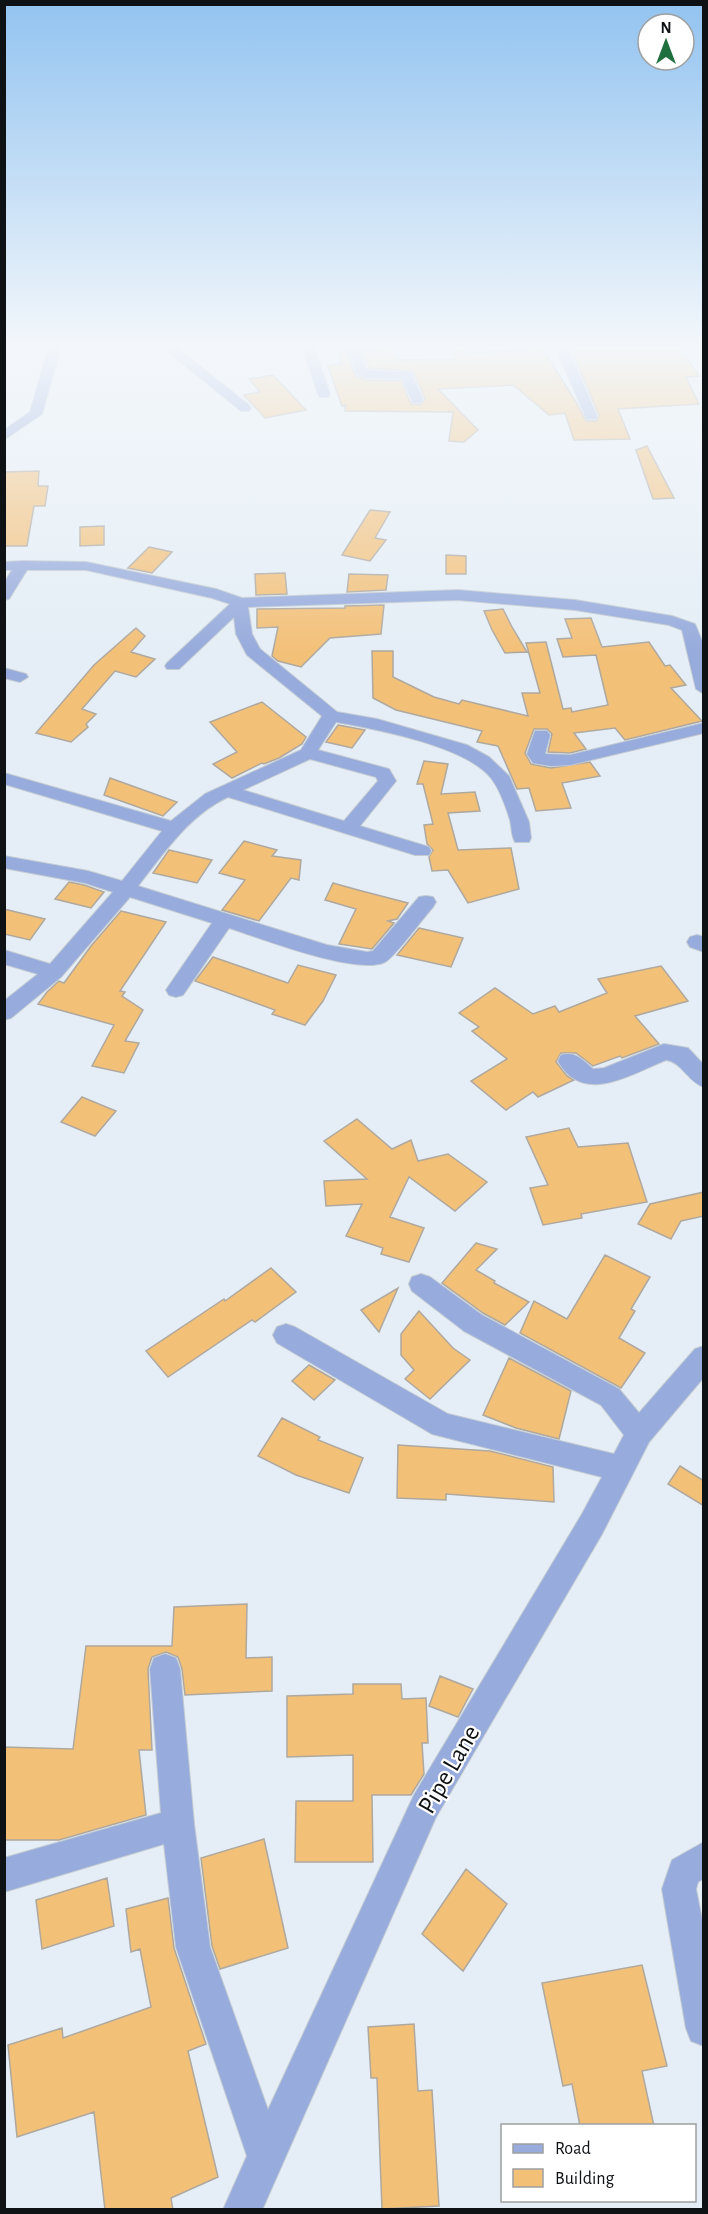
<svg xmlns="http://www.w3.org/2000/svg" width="708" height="2214" font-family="'Alegreya Sans',sans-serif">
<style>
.building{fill:#f3c078;stroke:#aea89f;stroke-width:1.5}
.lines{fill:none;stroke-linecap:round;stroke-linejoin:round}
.minor-casing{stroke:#c3cbd2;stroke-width:2}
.minor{fill:#97abdc;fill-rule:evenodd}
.labels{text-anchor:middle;stroke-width:4.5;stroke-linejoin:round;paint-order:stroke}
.near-street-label{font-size:26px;fill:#0f1215;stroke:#fff}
</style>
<rect width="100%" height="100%" fill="#e5eef6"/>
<path class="building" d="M451,343H469L471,353L542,348L576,402L586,421H597L599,415L574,356L573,343H677L699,376L686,377L699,404L618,409L630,439L574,440L565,413L549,415L513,385L438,389L478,430L464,442L449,441L453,412L345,411L346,405L342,406L328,366L341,364L340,351H347L355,376L366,380L401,381L411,404L421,405L425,399L413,371L369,368L363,350L395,348L399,360L454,359Z
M273,375L306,410L265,418L244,395L260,392L249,379Z
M647,446L674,498L653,499L636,450Z
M39,471L38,486H48L45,506H34L27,546H4V472Z
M370,510L390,512L375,538L386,540L370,561L342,555Z
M104,526V545L80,546V527Z
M149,547L172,552L152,573L128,568Z
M446,555L466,556V574H446Z
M285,573L287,594L256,595L255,574Z
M349,574L388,575L386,590L347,592Z
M384,605L381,634L330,638L301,667L278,661L272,656L278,627L257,628V609L345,608V606Z
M503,609L512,627L527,652L505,653L492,630L484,611Z
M591,618L602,647L649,642L665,666L670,665L686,685L671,688L702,721L625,740L615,728L574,733L586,749L570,753L548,752L552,734L547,729H534L525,753L531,764L551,768L590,762L600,776L562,783L571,808L536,811L529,788L517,789L498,746L477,742L482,731L396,710L373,698L372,651H393V677L434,697L459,704L462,700L528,716L522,693H540L526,643L546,642L563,709L571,708L572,712L608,705L596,655L563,657L557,639L572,638L565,619Z
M136,628L145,636L131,652L155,659L136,677L115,671L82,709L96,714L86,724L88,727L71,742L36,733L94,665Z
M262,702L306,737L302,744L279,758L264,764L262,763L232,778L213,764L237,752L210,722Z
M338,725L365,730L352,748L326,742Z
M424,761L448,764L441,794L475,792L480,811L448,813L458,850L511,848L519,889L468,903L448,870L432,871L429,857L433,850L427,844L424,825L433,824L423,784H417Z
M110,778L177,802L163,816L104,795Z
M244,841L277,850L272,856L301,860L299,880L291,878L259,921L222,910L245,880L219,873Z
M169,850L212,860L197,883L153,873Z
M69,882L84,885L104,892L91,908L55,899Z
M333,883L358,890L408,903L397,919L388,921L394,923L372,949L339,944L356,909L325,900Z
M4,909L45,919L30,940L4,934Z
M121,911L166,922L120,991L125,992L122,996L143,1010L125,1041L139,1043L124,1073L92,1066L114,1025L38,1004L47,992L59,981L64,983L91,946Z
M419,928L463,938L451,967L397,955Z
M213,957L288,983L298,965L336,975L323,1001L305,1025L272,1014L275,1010L195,981Z
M661,966L688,1001L635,1016L659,1044L622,1058L620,1056L593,1066L576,1053H561L556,1062L567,1076L574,1080L538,1097L533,1092L506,1110L471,1081L507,1059L472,1031L479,1027L459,1013L495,988L533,1014L555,1006L559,1012L607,993L598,979Z
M82,1097L116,1111L95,1136L61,1122Z
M357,1119L392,1149L411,1140L418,1161L448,1154L487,1182L455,1211L409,1177L390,1217L424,1228L409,1262L381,1254L383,1248L346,1236L362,1204L326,1206L324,1181L367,1179L324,1141Z
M569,1128L578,1147L628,1143L647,1202L581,1214L582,1218L543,1225L530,1188L548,1185L526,1137Z
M704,1192V1216L681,1221L671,1239L638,1224L650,1204Z
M476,1243L497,1249L476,1270L495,1281L494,1283L529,1302L505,1325L483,1313L442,1283Z
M605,1255L650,1277L631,1309L635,1311L619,1338L645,1353L621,1388L520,1333L534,1301L567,1319Z
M271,1268L296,1292L255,1322L252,1320L168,1377L146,1351L224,1299L225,1301Z
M398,1288L379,1332L361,1310Z
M419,1311L453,1348L470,1360L430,1399L405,1379L414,1370L401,1355V1334Z
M509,1358L571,1391L559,1439L516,1428L483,1415Z
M309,1365L335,1380L314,1400L292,1381Z
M282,1418L320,1437L318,1440L363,1458L349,1493L296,1475L258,1456Z
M398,1445L490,1451L553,1467L554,1502L446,1494V1500L397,1498Z
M680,1466L704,1481V1506L668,1484Z
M247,1604L246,1658L272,1657V1691L185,1695L182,1669L178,1657L166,1652L152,1657L148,1669L152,1750H139L146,1815L59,1840H4V1747L73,1749L86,1646H172L174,1607Z
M440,1676L473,1689L458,1717L429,1706Z
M353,1684H401L402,1699L426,1698L428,1743H422L424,1774L411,1795H372L373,1862H295L296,1801H353V1755L287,1757V1696L353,1694Z
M264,1839L288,1948L220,1969L212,1946L201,1858Z
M466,1869L507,1904L463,1971L422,1934Z
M107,1878L114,1926L42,1949L36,1900Z
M168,1898L174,1948L206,2044L188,2051L218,2177L171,2198L173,2210H105L94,2112L17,2137L8,2045L62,2028L63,2038L151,2007L140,1949L131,1952L126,1909Z
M642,1965L667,2066L642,2071L654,2126H580L572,2084L563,2086L542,1983Z
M414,2024L418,2091L432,2090L439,2206L382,2209L377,2078H371L368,2027Z"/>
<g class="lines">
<defs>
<path id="minor" d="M50,343H62L42,414L4,440V430L30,412Z
M157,343H171L249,405L251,408L249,411H241Z
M301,343H313L330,394L328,397H320L318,394Z
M347,343H359L366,369L368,370L411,372L423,400L421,403H413L402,379L366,378L356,374Z
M554,343H566L597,416L596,419H586L585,416Z
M23,561L86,562L216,589L242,598L458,590L575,600L672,616L695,624L704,646V694L696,689L682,630L669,625L575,610L458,600L248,607L252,634L260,649L337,712L377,719L467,745L489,757L509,776L529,822L531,838L529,842H515C511,835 512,828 510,820C506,807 499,788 491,778C466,746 375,729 336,722L318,750L389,769L396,781L360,826L429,847L431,851L429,855H415L228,797C189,815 164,853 138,886L327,945L367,952L373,951L419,897L426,896L433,897L436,902L433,907C423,918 395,957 385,962C357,976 260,938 229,928L183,995L176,997L169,995L166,990L212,923L130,897L61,977L11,1018L4,1020V1001L38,974L4,964V950L50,964L113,892L85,883L4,868V856L88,871L122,881L162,831L4,784V773L171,821L205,794L301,750L322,716L247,655L236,634L234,617L179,669H167L165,666L167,663L230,604L212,598L86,570H27L9,599L4,600V583L12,570H4V562ZM310,759L376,777L378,781L344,821L243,790Z
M4,668L26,674L28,677L20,682L4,678Z
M704,723V733L570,765L551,766L533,763L527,754L535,731H547L550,735L545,754L570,755Z
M697,935L704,937V952L690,947L687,942L690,937Z
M664,1044L688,1048L704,1065V1087C688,1082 682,1062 666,1060C631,1074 583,1106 558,1061L561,1055C575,1051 583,1060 593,1069L604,1068Z
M421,1274L430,1277L482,1315L619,1389L639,1413L695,1349L704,1346V1377L649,1442L602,1534L436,1817L262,2210H223L247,2156L176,1947L164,1844L4,1892V1858L161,1813L150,1669L154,1658L165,1654L176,1658L180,1669L194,1824L210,1947L268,2110L414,1795L582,1514L602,1477L432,1434L277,1343L273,1335L277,1327L286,1324L295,1327L448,1414L614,1454L624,1435L601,1405L464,1331L412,1291L409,1284L412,1277Z
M704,1842V1878L698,1882L696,1889L704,1930V2046L691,2041L686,2028L662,1889L672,1860Z"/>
</defs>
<use href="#minor" class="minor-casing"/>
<use href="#minor" class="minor"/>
</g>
<linearGradient id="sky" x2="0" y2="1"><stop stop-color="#92c3f0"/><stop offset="0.53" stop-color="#f3f7fb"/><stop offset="1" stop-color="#f3f7fb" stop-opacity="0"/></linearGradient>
<rect width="708" height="653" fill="url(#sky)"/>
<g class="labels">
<g class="near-street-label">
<text transform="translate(448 1769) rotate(-60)" y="9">Pipe Lane</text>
</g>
</g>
<rect width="708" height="2214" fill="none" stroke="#0f1215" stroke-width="12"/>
<rect x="501" y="2124" width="195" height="78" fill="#ffffff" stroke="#9fa0a1" stroke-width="1.5"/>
<rect x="513" y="2144" width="30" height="9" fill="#97abdc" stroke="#9fa0a1" stroke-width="1.5"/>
<text x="555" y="2154" font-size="18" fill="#0f1215">Road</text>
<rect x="513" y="2169" width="30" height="18" fill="#f3c078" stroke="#9fa0a1" stroke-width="1.5"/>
<text x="555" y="2184" font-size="18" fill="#0f1215">Building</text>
<g transform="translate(666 42)"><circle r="28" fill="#ffffff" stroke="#9fa0a1" stroke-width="1.5"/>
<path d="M0-4.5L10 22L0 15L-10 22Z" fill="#206f3e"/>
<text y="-9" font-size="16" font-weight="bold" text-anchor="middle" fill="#0f1215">N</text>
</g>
</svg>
